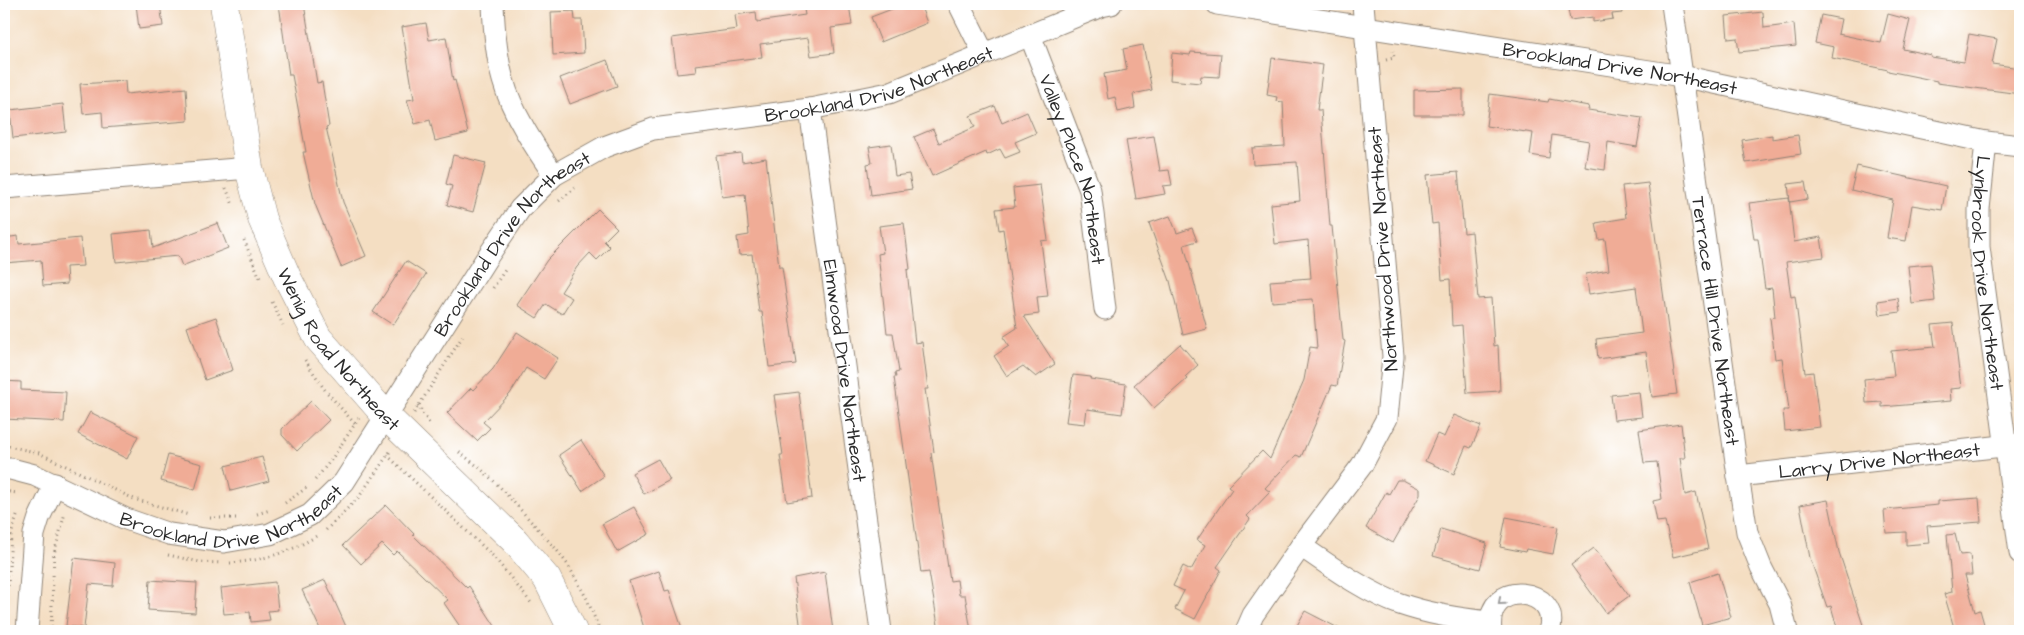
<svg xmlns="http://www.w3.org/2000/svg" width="2024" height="635" font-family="'Architects Daughter',sans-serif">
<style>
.building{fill:#f0ac96}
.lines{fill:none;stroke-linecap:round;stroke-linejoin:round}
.street-casing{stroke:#908476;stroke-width:23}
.secondary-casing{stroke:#908476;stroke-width:29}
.path{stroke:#908476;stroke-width:3;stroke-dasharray:1 4;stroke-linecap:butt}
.street{stroke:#fff;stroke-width:21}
.secondary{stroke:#fff;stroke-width:28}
.oneway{stroke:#a0a0a0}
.labels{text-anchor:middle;stroke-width:4;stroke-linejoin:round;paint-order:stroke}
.street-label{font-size:19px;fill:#2b2b2b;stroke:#fff}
</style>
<rect width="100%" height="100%" fill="#fff"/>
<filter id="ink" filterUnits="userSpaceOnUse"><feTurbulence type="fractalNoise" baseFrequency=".02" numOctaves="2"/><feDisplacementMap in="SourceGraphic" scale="10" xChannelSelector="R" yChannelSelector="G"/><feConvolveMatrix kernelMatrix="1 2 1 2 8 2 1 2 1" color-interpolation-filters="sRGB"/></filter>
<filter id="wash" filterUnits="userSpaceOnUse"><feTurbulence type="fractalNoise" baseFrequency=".0096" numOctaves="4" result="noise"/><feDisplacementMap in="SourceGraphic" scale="20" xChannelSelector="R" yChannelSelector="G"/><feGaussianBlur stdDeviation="1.12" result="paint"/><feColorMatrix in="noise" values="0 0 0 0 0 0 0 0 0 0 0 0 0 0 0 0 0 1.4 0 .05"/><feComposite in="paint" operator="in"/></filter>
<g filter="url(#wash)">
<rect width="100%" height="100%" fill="#f4dec2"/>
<g id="blocks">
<path class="building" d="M136,4H160L163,26L139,29Z
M279,4H304L317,83L322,82L329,126L326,127L343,202L366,256L341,267L315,204L303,152H306L292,75H289Z
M803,4H849L852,25L831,28L834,53L811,56L808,38L760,44L762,57L695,65L696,72L677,74L672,38L737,29L735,15L756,12L757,22L805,15Z
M905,4H920L927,23L881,42L871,17Z
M1567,4H1621L1622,13L1612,14L1613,19L1593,22V17L1570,20Z
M574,11L575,20H582L584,53L553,55L551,12Z
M1763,12L1764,28L1794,24L1796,46L1739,52L1737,38L1728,39L1726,16Z
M1888,14L1910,20L1903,49L1931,55V57L1964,62L1969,34L1997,39L1992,64L2020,68V94L1937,83V81L1888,71V70L1832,58L1834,47L1815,43L1821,15L1841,19L1838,34L1881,43Z
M426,23L429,40L446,37L453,81L455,80L468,133L435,141L430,120L415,124L407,100L414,99L402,27Z
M1143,45L1152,90L1133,94L1135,108L1118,112L1115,97L1108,99L1104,74L1127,70L1123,49Z
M1191,52L1221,54L1219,77L1201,76L1200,83L1170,80L1172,53L1190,55Z
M1272,58L1323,65L1317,110H1321L1330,226H1332L1343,340L1345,341L1337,386L1332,385L1301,457L1296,455L1265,488L1270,492L1247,516L1250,519L1217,567L1221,570L1195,619L1175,609L1184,591L1173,586L1183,566L1191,570L1205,545L1197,540L1232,489L1228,486L1262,451L1270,459L1304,380L1310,347L1317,348L1313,299L1272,302L1270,281L1311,278L1308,240L1275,244L1271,204L1300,201L1297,162L1253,165L1252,148L1285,146L1283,102L1276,101L1277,97L1267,95Z
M607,60L617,86L570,104L560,78Z
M125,81L126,94L186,88L188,121L103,128L102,112L83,114L80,84Z
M1463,89V115H1414V90Z
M1490,94L1548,102L1549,99L1589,106L1588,110L1642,118L1637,147L1608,142L1605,170L1585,167L1589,141L1552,135L1549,158L1530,155L1533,133L1486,126Z
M63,104L66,132L13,138L10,110Z
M995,106L1002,123L1027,112L1036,133L1015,142L1020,152L1005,158L1000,149L987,155L986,152L932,176L914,137L933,129L939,143L975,127L970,116Z
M1772,135V139L1798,135L1801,154L1746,163L1742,140Z
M1154,136L1160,171L1169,170L1172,185L1163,186L1165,194L1136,199L1126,140Z
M891,144L895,176L909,174L912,189L871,195L867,164L872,163L869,147Z
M741,153L742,162L766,158L779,267H782L796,364L769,367L762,312H759L752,254L739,255L737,237L749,235L745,194L722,197L716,156Z
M453,155L486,163L473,212L447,205L452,186L446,184Z
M1857,166L1946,186L1942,210L1912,205L1906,241L1887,238L1893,200L1851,190Z
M1458,172L1464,233L1472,232L1478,299L1491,298L1494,346L1498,345L1500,391L1467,393L1462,325L1452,326L1450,279L1442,280L1438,223L1432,224L1427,175Z
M1805,182L1808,199L1790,202L1788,184Z
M1648,183L1677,394L1652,397L1646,352L1598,359L1596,339L1642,333L1636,287L1589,294L1586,274L1609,270L1605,239L1599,240L1596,223L1626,218L1622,186Z
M1040,185L1048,240L1041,241L1048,296L1037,297L1039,314L1024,316L1055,364L1036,377L1023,366L1007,376L994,356L1009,346L1003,337L1017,328L1003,229L999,230L996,209L1015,207L1013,188Z
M1789,198L1794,242L1821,237L1824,257L1786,262L1791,297L1795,296L1805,373L1813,372L1820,427L1785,431L1783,410H1789L1782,358L1775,359L1770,318L1775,317L1772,288L1765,289L1758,239H1754L1749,203Z
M598,209L617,228L604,241L610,247L597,260L590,253L577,267L561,292L572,298L562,314L546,304L537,318L517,305L547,260Z
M1170,216L1177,233L1192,228L1197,241L1184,245L1207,329L1183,335L1170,281L1149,223Z
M218,223L228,248L182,266L178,256L116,262L113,234L151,230L153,248Z
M904,223L910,269L907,270L915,343L922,342L928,389H925L934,452L931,453L950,581L957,580L959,595H965L971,631H939L929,572L921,573L894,377H896L895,373L899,372L893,333H887L878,254L883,253L879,226Z
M18,236L19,244L80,238L83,266L66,267L67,284L43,286L41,260L4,263V238Z
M406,261L426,274L393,325L373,312Z
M1931,264L1935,301L1912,304L1908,266Z
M1898,298L1900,312L1880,315L1878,301Z
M216,317L233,370L205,380L187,327Z
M1953,323L1961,388L1950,389L1951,401L1882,407V402L1866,403L1864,379L1894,376L1891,351L1935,347L1932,325Z
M517,332L558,358L544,379L526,368L510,394L483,422L490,428L477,441L447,413L471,388L473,390L493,369Z
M1180,344L1198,365L1185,377L1187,379L1154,408L1134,385Z
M1073,375L1091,377L1090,379L1126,384L1122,414L1087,409L1085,424L1066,422Z
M4,381L21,382V390L66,392L64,422L4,419Z
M799,392L812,498L787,502L780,455H783L774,395Z
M1639,392L1642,417L1614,420L1611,395Z
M311,401L329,420L297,451L282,435V429Z
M90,412L138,436L127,459L78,434Z
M1454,415L1481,426L1471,448L1466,446L1454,474L1425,461L1437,434L1444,437Z
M1681,424L1685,458H1680L1685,495L1696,492L1708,549L1673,557L1665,521L1657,522L1653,501L1662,499L1657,462L1644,463L1639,430Z
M581,440L604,476L582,491L559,455Z
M168,455L202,464L195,490L161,481Z
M262,457L269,481L231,491L225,466Z
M658,459L670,480L644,494L632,473Z
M1397,480H1403L1420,489V495L1393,543L1366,528L1386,492L1389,494Z
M1979,498L1981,522L1927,526L1929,543L1906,545V532L1886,533L1884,510L1938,505V501Z
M1828,500L1839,552L1865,631H1838L1831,606L1827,607L1810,558L1800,505Z
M386,505L414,534L413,535L467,588L469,586L495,626L487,631H463L444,603L448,600L397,551L393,555L382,544L361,564L343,545Z
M634,507L649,534L617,552L602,524Z
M1506,517L1558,527L1553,554L1526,549L1525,552L1500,547Z
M1441,529L1487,543L1480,569L1433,556Z
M1955,534L1960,555L1970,554L1972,575H1965L1975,612L1980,610L1986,631H1955L1944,594L1952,592L1947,535Z
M1594,548L1629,596L1606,613L1571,565Z
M74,558L115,563L113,586L89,584L84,628L66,626Z
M659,571L665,591L669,590L683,631H645L629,581Z
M825,572L833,631H801L794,578Z
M1718,573L1731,617L1702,625L1690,582Z
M150,580L197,583L195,613L148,610Z
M325,580L348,631H321L302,590Z
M275,582L278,610L268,611L270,620L251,622L250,612L224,614L221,588Z
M1305,611L1344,631H1294Z"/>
</g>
</g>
<g filter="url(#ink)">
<use href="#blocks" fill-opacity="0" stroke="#908476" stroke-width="1"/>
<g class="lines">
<defs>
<g id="street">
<path d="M493,4C494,30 496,55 503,80C512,113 535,147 554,175"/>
<path d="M959,4L984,54"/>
<path id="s1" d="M1217,4L1682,76L1986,142L2020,146"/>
<path id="s2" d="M1672,4L1738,476L1747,532L1761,567L1780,604L1787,631"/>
<path id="s3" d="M1030,35L1090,190L1105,309"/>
<path id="s4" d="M810,109L881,631"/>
<path id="s5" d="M1986,142L1979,209V247L2020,553"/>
<path d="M4,188L249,168"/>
<path id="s6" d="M4,469H11L34,475L126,519L169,534L224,542L270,534L310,515L344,482L486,259L520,209L554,175L604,147L653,129L810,109L889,93L1101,6L1111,4"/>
<path id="s7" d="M1738,476L2020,444"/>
<path d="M1301,546C1330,566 1367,593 1400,604C1429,614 1459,619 1490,622"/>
<path d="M27,631L34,534L39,518L55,484"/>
<path d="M1246,631L1253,615L1301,546L1362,465L1387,418L1393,356L1363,4"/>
<path d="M1491,631C1484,576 1563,588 1549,631"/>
</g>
<g id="secondary">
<path id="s8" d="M224,4L249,168L262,219L287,277L318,338L386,416L515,541L547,579L573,631"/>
</g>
</defs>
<use href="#street" class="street-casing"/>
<use href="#secondary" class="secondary-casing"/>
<path class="path" d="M1386,60L1394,58L1393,51
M226,188L233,205
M559,201L575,188
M244,240L260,278
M493,288L505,270
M272,302L283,325
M305,360L325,390L355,424
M418,405L429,423
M414,413L464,334
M4,445L39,453L134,499L189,515
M459,452L480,468L500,487L556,549L568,565L587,599L600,631
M387,455L494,557L532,604
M315,480L331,460L359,418
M4,491L17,493
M285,503L309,486
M257,514L270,510
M210,518H237
M326,530L359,497L391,450
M168,555L200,562L221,563
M230,563C261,561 292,552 318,535
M8,586L11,535L18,513
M51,631L54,554L65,513"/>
<use href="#street" class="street"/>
<use href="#secondary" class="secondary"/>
</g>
<defs><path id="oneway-chevron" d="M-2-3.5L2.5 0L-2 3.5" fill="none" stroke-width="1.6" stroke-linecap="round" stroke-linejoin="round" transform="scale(1.25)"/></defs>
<use class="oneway" href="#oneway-chevron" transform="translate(1501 602) rotate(140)"/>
</g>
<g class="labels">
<g class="street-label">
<text dy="7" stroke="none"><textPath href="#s1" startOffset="408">Brookland Drive Northeast</textPath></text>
<text dy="7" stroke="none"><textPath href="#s6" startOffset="1086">Brookland Drive Northeast</textPath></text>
<text dy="7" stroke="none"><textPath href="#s3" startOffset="142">Valley Place Northeast</textPath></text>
<text dy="7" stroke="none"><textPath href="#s6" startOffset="666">Brookland Drive Northeast</textPath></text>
<text transform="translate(1382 249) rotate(-94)" y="7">Northwood Drive Northeast</text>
<text dy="7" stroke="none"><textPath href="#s5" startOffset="132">Lynbrook Drive Northeast</textPath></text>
<text dy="7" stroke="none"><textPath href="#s2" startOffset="320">Terrace Hill Drive Northeast</textPath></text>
<text dy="7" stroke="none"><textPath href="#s8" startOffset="371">Wenig Road Northeast</textPath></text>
<text dy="7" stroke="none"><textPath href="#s4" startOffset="264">Elmwood Drive Northeast</textPath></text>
<text dy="7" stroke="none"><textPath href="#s7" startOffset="142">Larry Drive Northeast</textPath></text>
<text dy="7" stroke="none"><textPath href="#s6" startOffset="246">Brookland Drive Northeast</textPath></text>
</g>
</g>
<rect width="2024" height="635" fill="none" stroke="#fff" stroke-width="20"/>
</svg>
